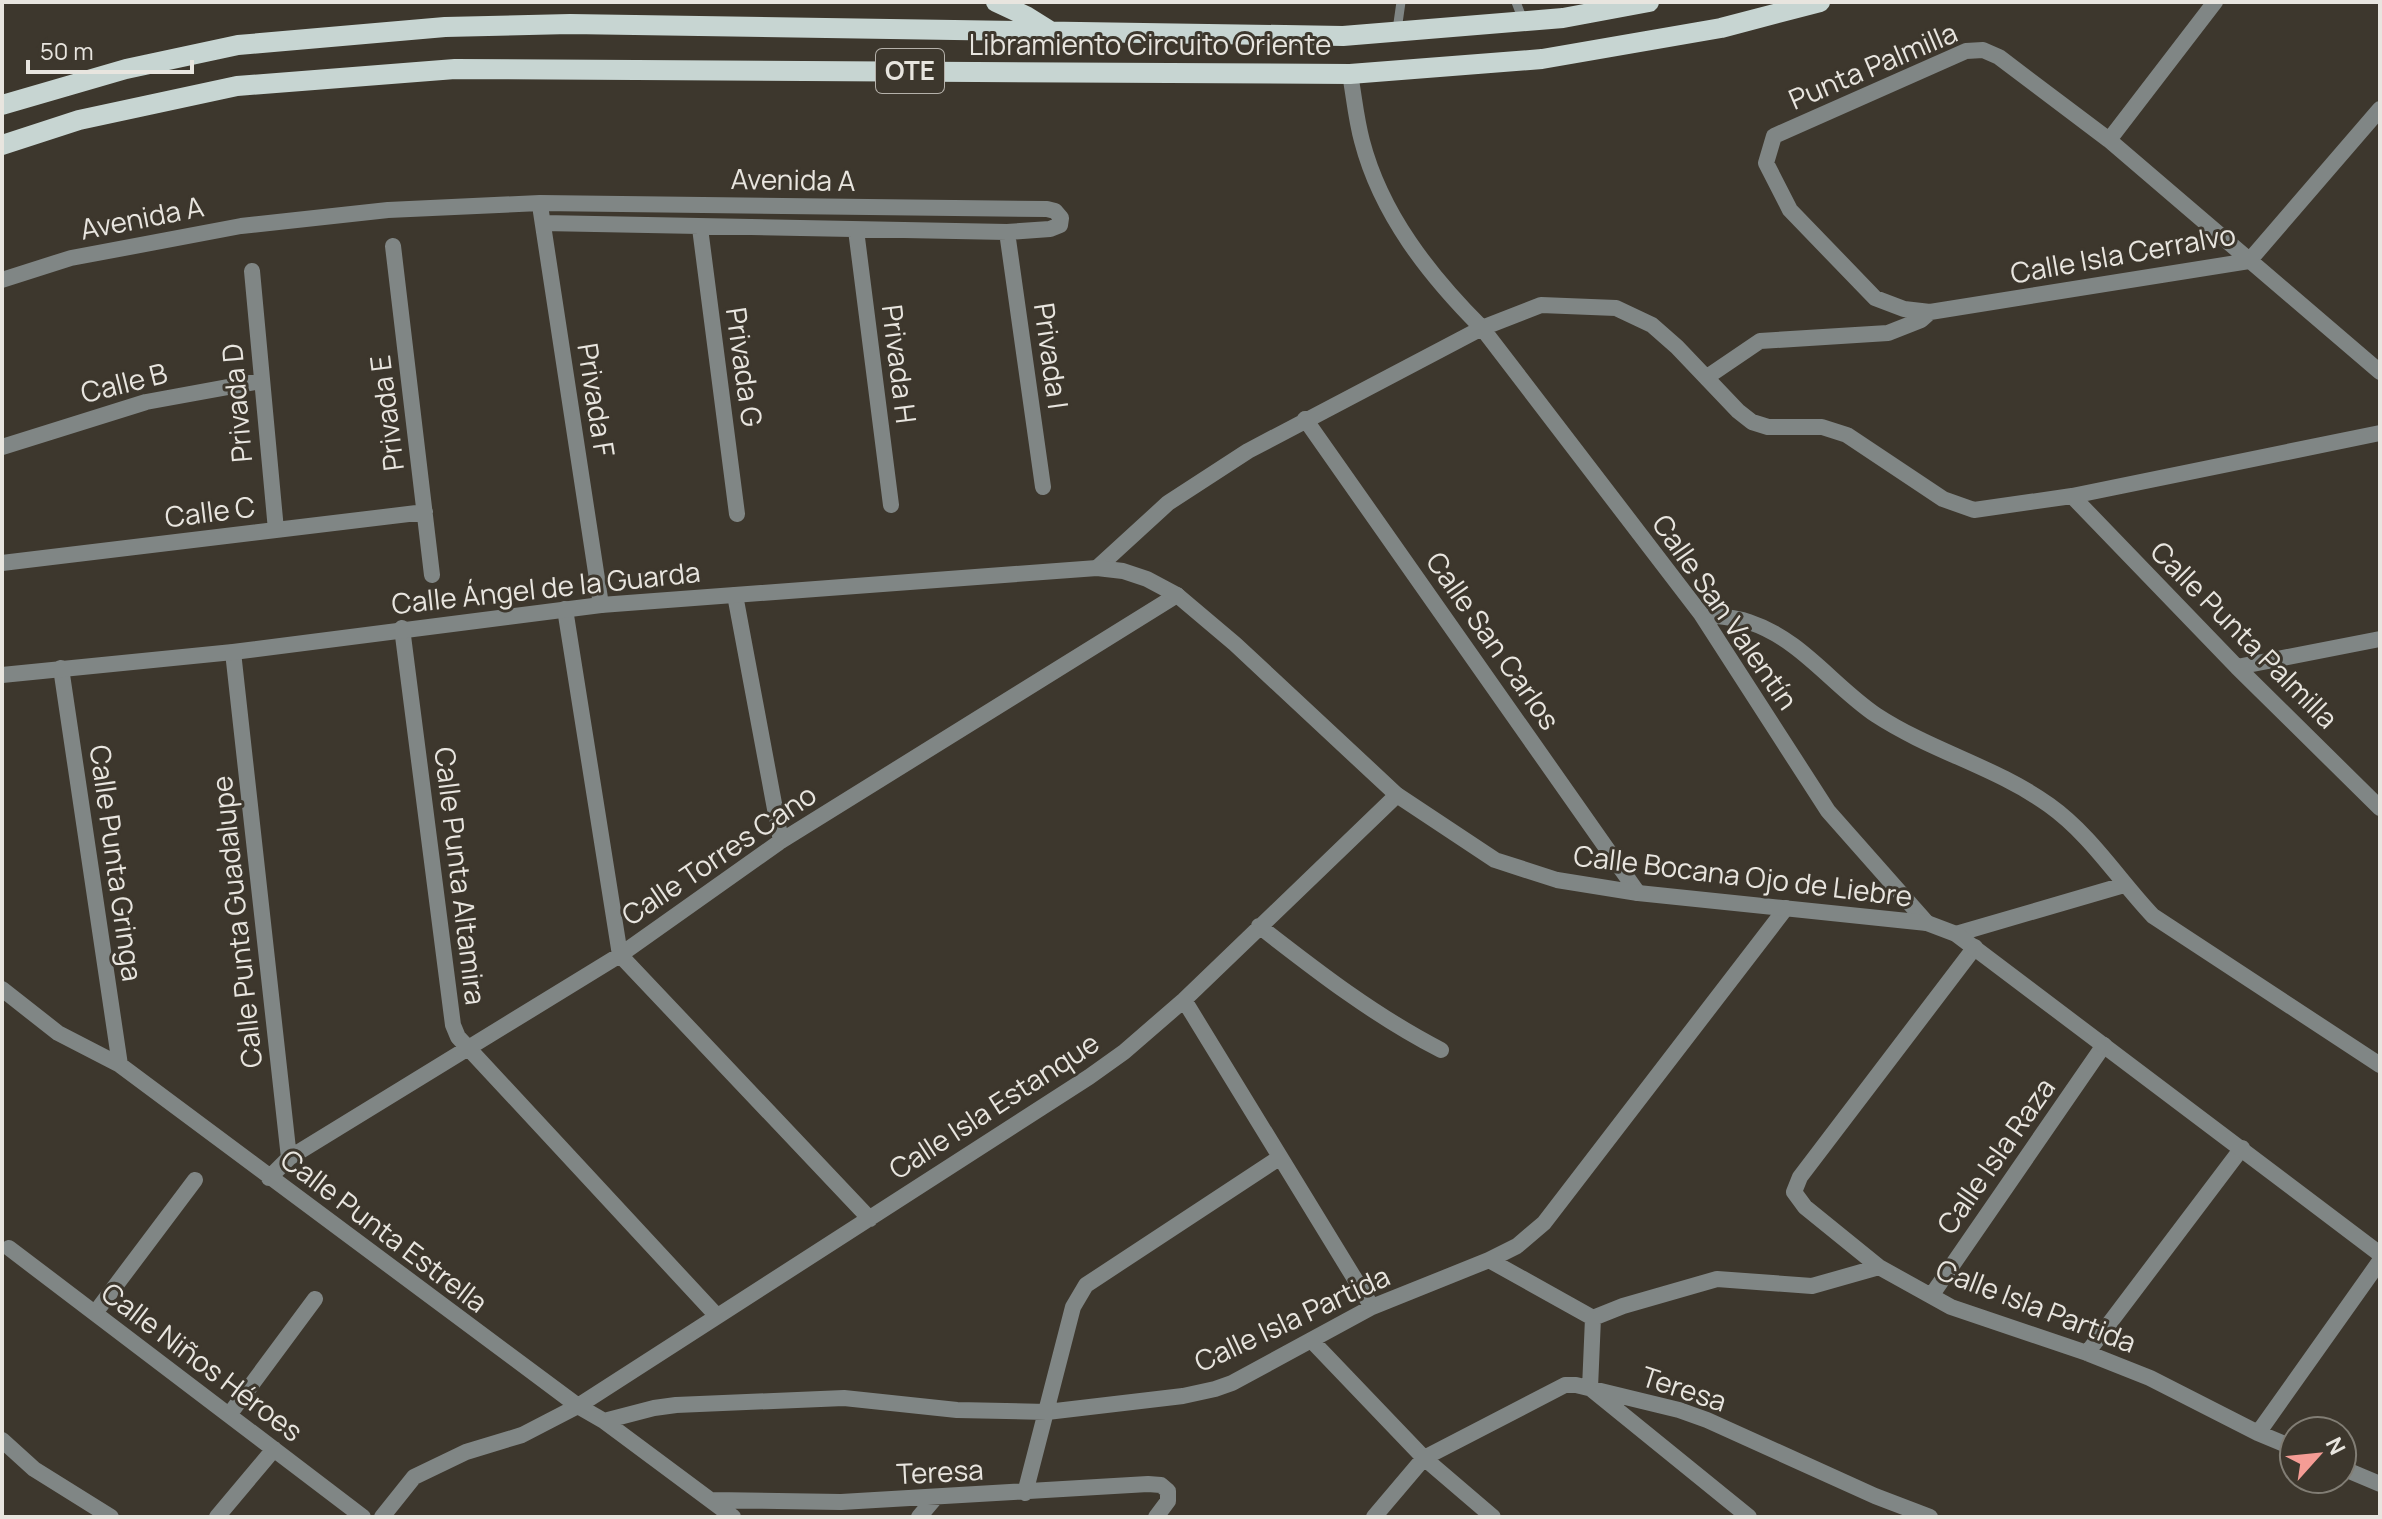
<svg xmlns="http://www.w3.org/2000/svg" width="2382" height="1519" font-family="Manrope,sans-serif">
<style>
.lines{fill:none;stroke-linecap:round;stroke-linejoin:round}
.service{stroke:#808685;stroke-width:9}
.minor{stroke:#808685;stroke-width:16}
.tertiary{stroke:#808685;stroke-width:16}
.primary{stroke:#c7d5d2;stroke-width:20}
.labels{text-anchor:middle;stroke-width:6;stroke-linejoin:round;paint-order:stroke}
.shield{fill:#3d372d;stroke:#b5b1aa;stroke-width:2}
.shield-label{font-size:26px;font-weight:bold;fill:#e8e5df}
.street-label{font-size:28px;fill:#e8e5df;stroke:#3d372d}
</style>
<rect width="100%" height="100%" fill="#3d372d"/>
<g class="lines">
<path class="service" d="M1516,2L1523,20
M1397,30L1401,2"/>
<path class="minor" d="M1350,74C1354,96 1356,119 1362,141C1381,214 1429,275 1482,328L1701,614L1828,811L1927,923
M2380,109L2249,261L1930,312L1904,309L1875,298L1790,210L1766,163L1774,136L1966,51L1983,50L1999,57L2109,140L2380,372
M2109,140L2215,2
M541,212L601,605
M700,228L737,514
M856,230L891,505
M1007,232L1043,487
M393,246L432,575
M252,271L276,530
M2,280L71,258L241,226L388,210L540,203L1047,209L1055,211L1061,218L1060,225L1050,229L1007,232L543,223
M1707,377L1760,341L1888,333L1921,320L1930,312
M1305,419L1638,893
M2,447L146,402L261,381
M2072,496L2237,667L2380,808
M2,563L425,512
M1097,568L1168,503L1248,451L1482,328L1541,305L1616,308L1652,325L1677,347L1738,411L1752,422L1768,427H1822L1847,435L1943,499L1974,510L2072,496L2380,433
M735,595L781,841
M565,609L620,955L870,1219
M1701,614C1716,616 1734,617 1749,622C1801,639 1832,685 1876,715C1931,751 1996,767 2049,805C2091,835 2118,879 2153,916L2380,1065
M402,628L453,1025L458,1037L717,1316
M233,652L289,1158L269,1178
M2237,667L2380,639
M61,668L120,1065
M1259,926C1318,972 1375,1016 1441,1050
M1956,934L2124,885
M1975,947L1800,1177L1794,1192L1805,1207L1879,1267L1951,1307L2087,1353L2150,1378L2258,1433L2294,1448
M2,989L58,1033L120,1065L578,1406L604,1421L733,1517
M1184,1000L1372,1307
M289,1158L620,955L781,841L1177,595
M9,1248L363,1517
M1489,1260L1593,1318
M1931,1296L2104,1045
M95,1313L195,1180
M1593,1318L1623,1306L1717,1279L1812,1286L1879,1267
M1593,1318L1590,1388L1749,1517
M1312,1341L1424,1458L1493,1517
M2087,1353L2242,1148
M229,1415L315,1299
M604,1421L654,1408L676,1405L844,1398L957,1410L1047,1412L1183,1396L1215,1389L1232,1383L1372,1307L1489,1260L1517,1246L1544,1223L1786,908
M2258,1433L2380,1261
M2,1440L34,1469L111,1517
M2342,1468L2380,1484
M1025,1493L1073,1307L1086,1285L1279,1158
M712,1500L841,1502L1148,1484L1161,1485L1168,1491V1501L1156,1517
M217,1517L274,1449
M382,1517L414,1477L466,1452L522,1435L578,1406L1089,1077L1124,1052L1184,1000L1397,795
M919,1517L935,1498
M1374,1517L1424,1458L1565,1385H1576L1679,1410L1707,1420L1875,1496L1930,1517"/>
<path class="tertiary" d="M2,675L233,652L601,605L1097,568L1123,571L1147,579L1177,595L1235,644L1397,795L1495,860L1557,880L1638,893L1927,923L1956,934L2380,1254"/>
<path class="primary" d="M996,2L1026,16L1050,31
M2,105L126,69L238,45L445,27L570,24L1343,36L1563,18L1649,2
M2,145L79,120L237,86L455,69L1350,74L1542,59L1721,28L1820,2"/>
</g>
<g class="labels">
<rect class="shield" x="876" y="49" width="68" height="44" rx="6"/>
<g class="shield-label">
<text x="910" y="80">OTE</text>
</g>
<g class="street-label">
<text x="1150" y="55">Libramiento Circuito Oriente</text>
<text transform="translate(1873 66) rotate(-23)" y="10">Punta Palmilla</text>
<text transform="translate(793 180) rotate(1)" y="10">Avenida A</text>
<text transform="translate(142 218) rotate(-11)" y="10">Avenida A</text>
<text transform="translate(2123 254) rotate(-10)" y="10">Calle Isla Cerralvo</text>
<text transform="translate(1051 356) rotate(82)" y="10">Privada I</text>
<text transform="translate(899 364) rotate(83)" y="10">Privada H</text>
<text transform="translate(744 367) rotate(82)" y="10">Privada G</text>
<text transform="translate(124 383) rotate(-14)" y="10">Calle B</text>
<text transform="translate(596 400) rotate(81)" y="10">Privada F</text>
<text transform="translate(237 403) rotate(-95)" y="10">Privada D</text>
<text transform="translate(387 413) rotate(-97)" y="10">Privada E</text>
<text transform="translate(210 512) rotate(-7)" y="10">Calle C</text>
<text transform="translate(546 588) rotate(-6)" y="10">Calle Ángel de la Guarda</text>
<text transform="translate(1725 612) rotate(55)" y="10">Calle San Valentín</text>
<text transform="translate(2244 635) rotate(45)" y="10">Calle Punta Palmilla</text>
<text transform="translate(1493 641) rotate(55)" y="10">Calle San Carlos</text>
<text transform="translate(719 855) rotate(-34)" y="10">Calle Torres Cano</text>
<text transform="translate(116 863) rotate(82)" y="10">Calle Punta Gringa</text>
<text transform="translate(460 876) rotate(83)" y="10">Calle Punta Altamira</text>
<text transform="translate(1743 876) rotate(7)" y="10">Calle Bocana Ojo de Liebre</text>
<text transform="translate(237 922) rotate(-96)" y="10">Calle Punta Guadalupe</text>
<text transform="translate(994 1106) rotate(-33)" y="10">Calle Isla Estanque</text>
<text transform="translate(1996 1156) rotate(-55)" y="10">Calle Isla Raza</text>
<text transform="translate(384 1231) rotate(37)" y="10">Calle Punta Estrella</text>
<text transform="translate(2036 1306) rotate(21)" y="10">Calle Isla Partida</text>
<text transform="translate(1292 1319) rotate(-25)" y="10">Calle Isla Partida</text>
<text transform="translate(202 1362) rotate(37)" y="10">Calle Niños Héroes</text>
<text transform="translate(1684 1389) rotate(18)" y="10">Teresa</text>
<text transform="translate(940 1472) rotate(-3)" y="10">Teresa</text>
</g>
</g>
<rect width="2382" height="1519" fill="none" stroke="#e8e5df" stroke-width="8"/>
<g transform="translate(2318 1455) rotate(63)"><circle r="38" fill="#3d372d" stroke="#817d74" stroke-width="2"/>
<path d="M0-6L14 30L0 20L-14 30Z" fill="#f59c95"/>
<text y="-12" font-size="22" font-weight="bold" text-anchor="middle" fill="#e8e5df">N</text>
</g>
<path d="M28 60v12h164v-12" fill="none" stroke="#e8e5df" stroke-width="4"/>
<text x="40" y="60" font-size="24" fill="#e8e5df" stroke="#3d372d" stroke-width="6" paint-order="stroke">50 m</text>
</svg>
